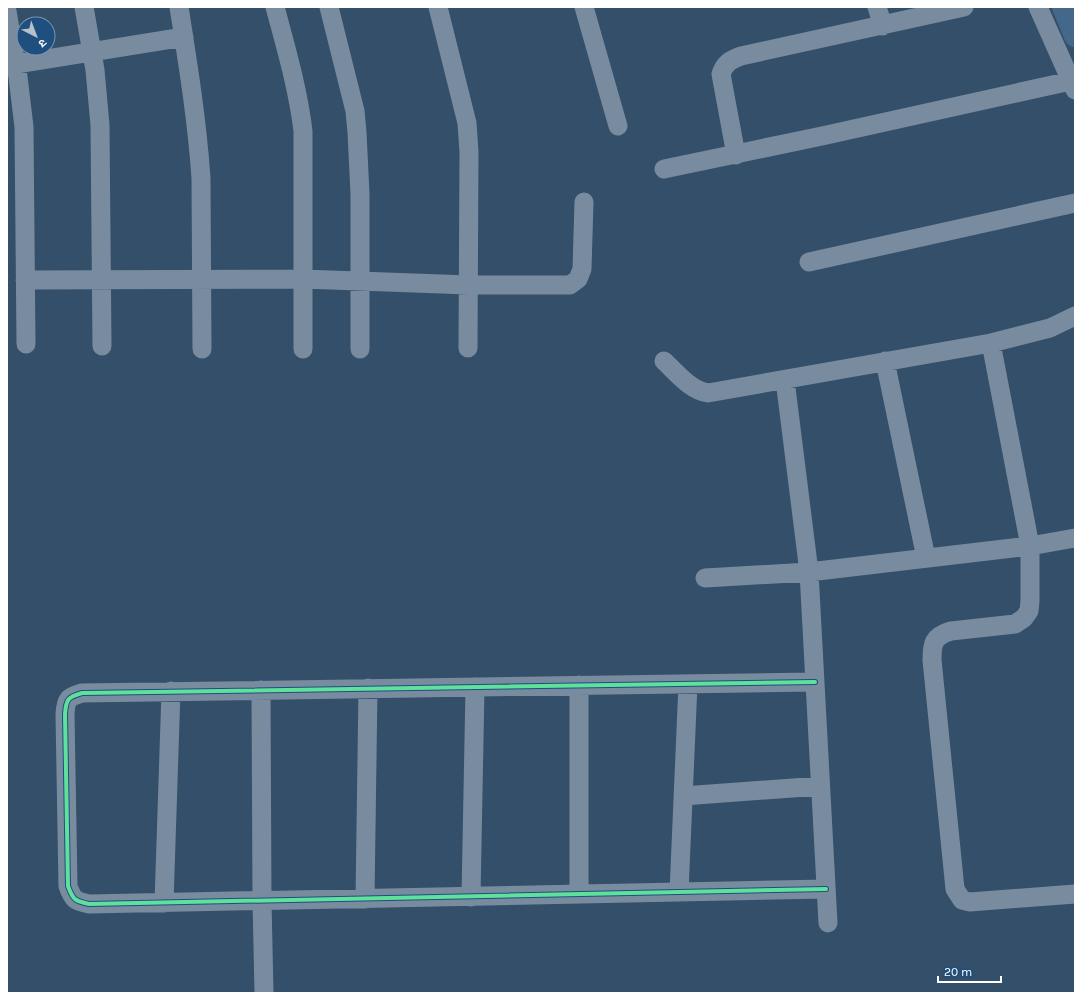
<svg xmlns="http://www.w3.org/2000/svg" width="1082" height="1000" font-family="Karla,'Noto Sans Devanagari',sans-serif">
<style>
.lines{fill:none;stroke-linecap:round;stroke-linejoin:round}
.canal{stroke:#43688a;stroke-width:22}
.minor{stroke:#798c9f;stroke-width:19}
.cycleway-casing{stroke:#1e4f7f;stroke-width:6}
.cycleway{stroke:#60e19b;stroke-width:4}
</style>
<rect width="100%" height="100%" fill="#344f69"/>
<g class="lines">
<path class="canal" d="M1063,7L1075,36"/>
<path class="minor" d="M84,7L95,70L100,125L102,346
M179,7C188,64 197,120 201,178L202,349
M275,7C286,48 298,89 303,131V349
M329,7L355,111L357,132L360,194V349
M438,7L467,123L469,152L468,348
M584,7L618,126
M877,7L883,26
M1038,7L1075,90
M7,11L18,77L24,127L26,344
M16,64L184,37
M736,155L721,74C725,63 730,60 741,56L964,7
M664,169L822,136L1075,80
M809,262L1075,203
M25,280L303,279L469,285H570L578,279L582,269L584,202
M991,343L1030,546V601L1029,611L1024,618L1015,624L951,631C933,636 932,644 932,660L955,889L962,900L970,902L1075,894
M664,361C677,373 690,390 708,393L991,343L1050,328L1075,316
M885,361L926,558
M785,380L809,572L828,923
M705,578L809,572L1030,546L1075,538
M815,682L82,693C68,697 66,699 65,714L68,886C73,900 75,901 89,904L826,889
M579,685V894
M261,690L262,901L264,993
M683,796L820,786
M679,892L688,684
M471,897L475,687
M365,899L368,688
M164,903L171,691"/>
<defs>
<path id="cycleway" d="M815,682L82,693C68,697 66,699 65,714L68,886C73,900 75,901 89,904L826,889"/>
</defs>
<use href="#cycleway" class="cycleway-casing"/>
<use href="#cycleway" class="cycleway"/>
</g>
<rect width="1082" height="1000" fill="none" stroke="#ffffff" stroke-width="16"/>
<g transform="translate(36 36) rotate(138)"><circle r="19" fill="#1e4f7f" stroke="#7895b2"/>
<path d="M0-3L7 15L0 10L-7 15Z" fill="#b8c1ca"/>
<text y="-6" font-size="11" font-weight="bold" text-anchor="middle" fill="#ffffff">उ</text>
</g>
<path d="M938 976v6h63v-6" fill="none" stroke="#ffffff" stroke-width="2"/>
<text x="944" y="976" font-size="12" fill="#ffffff" stroke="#1e4f7f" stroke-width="3" paint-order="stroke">20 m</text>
</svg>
